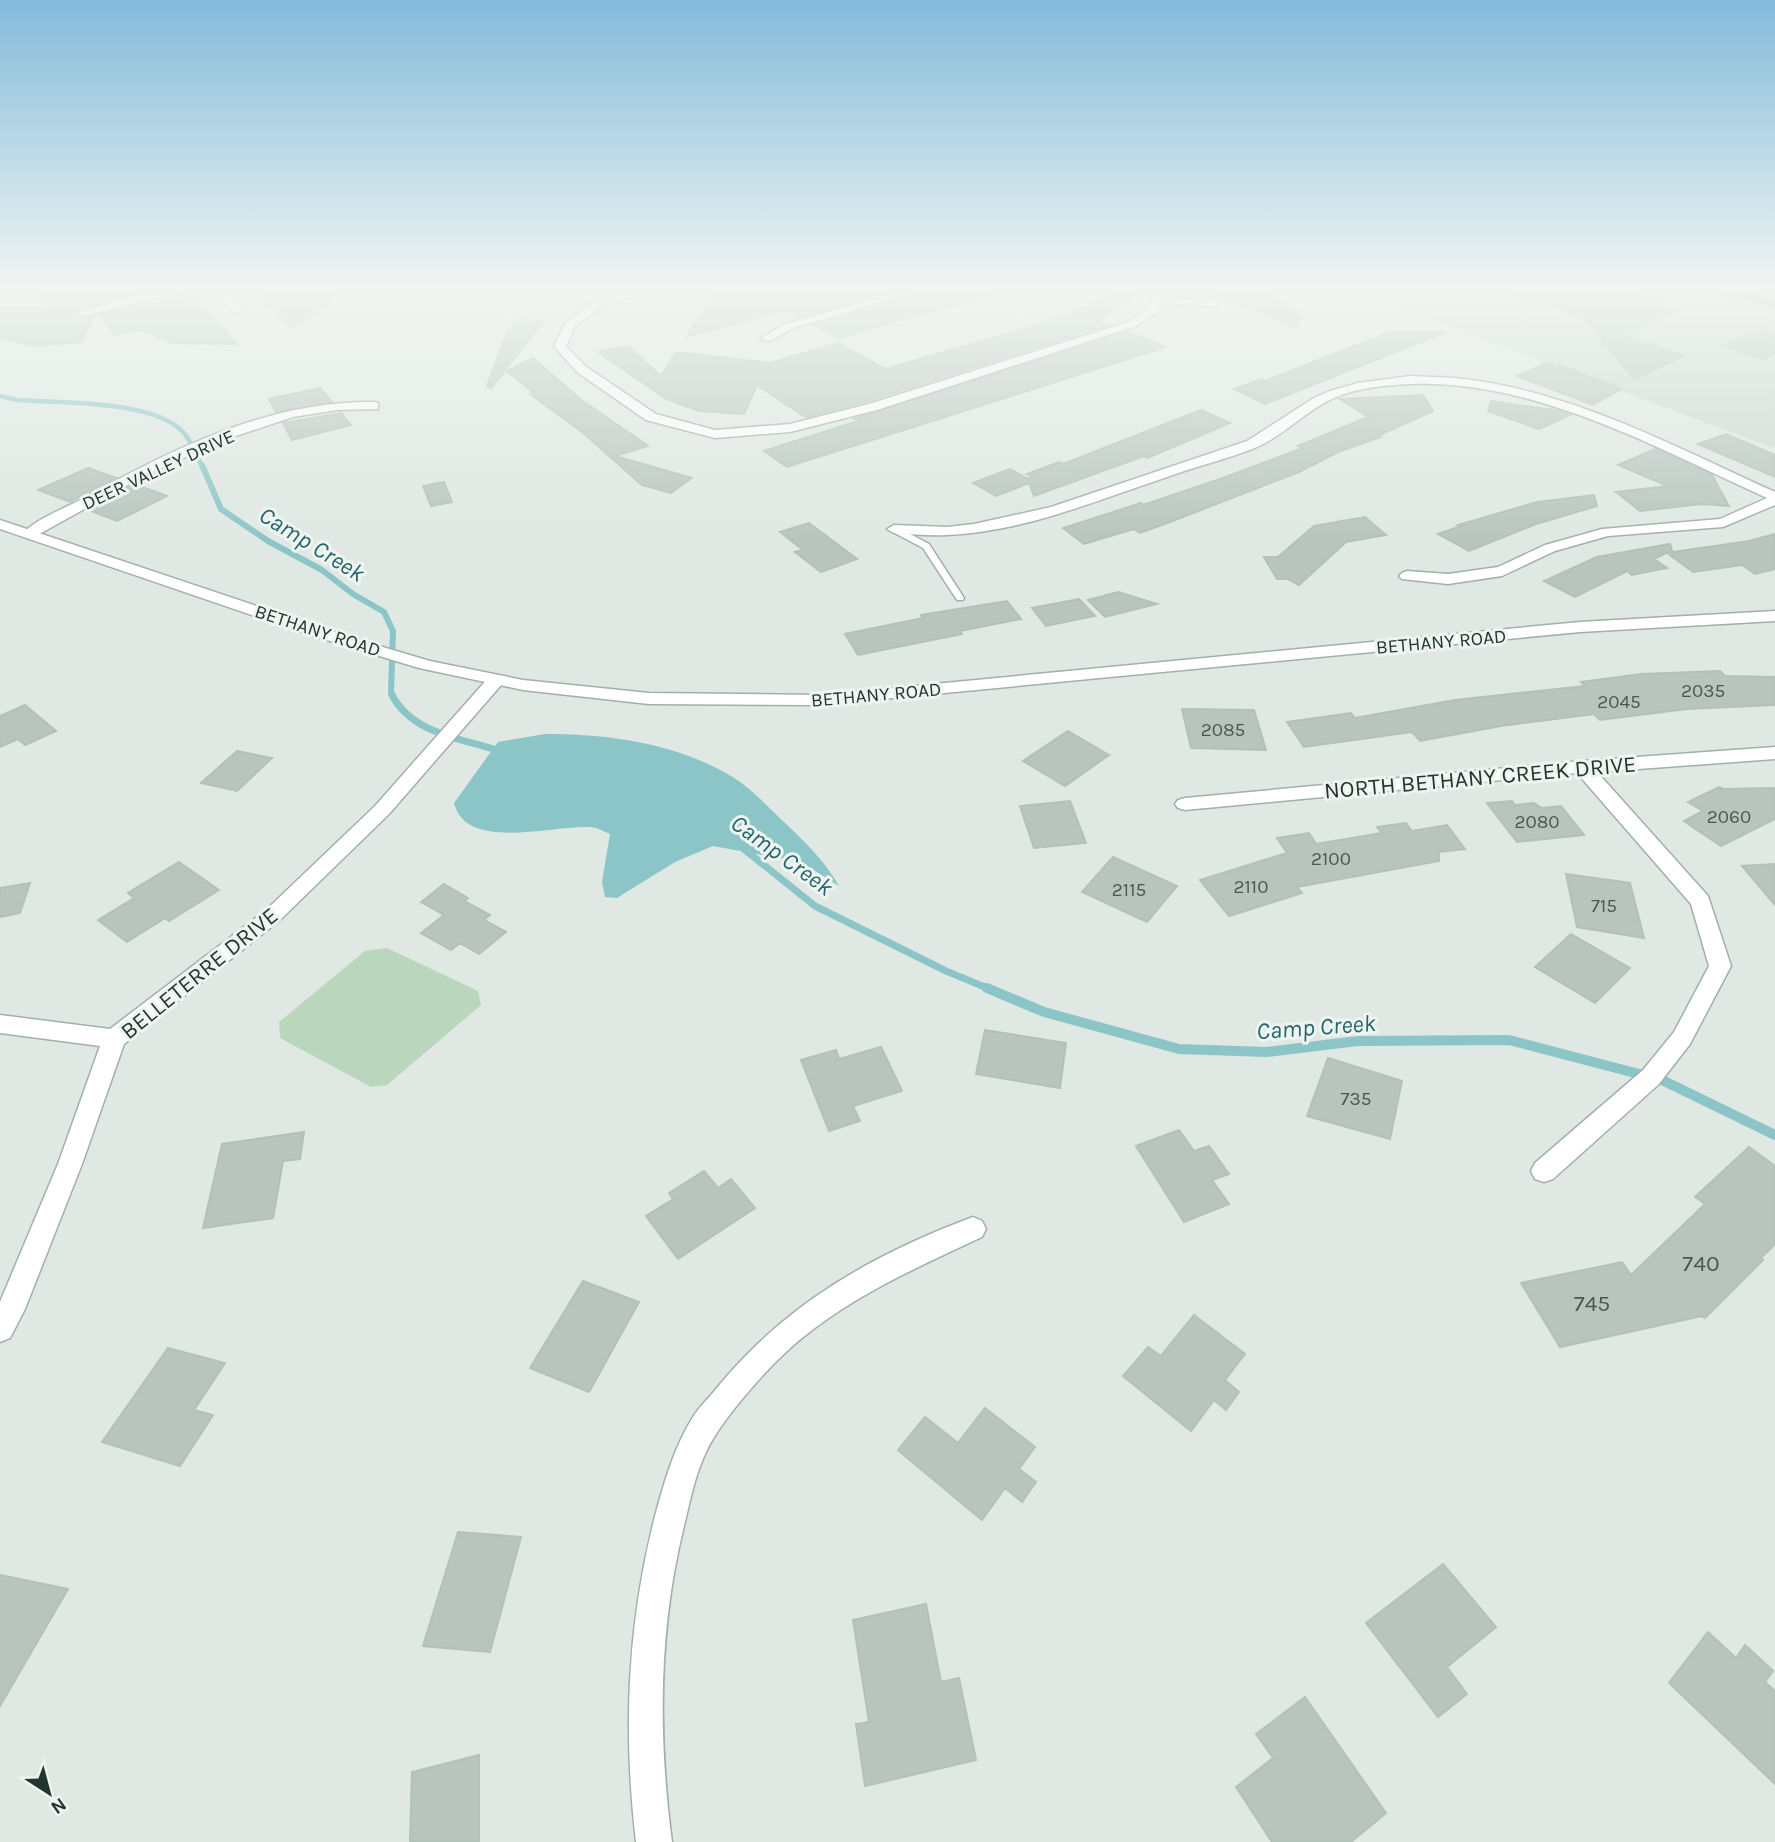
<svg xmlns="http://www.w3.org/2000/svg" width="1775" height="1842" font-family="Karla,sans-serif">
<style>
.built{fill:#cdd8d2}
.green{fill:#bad7be}
.water{fill:#8cc5c7}
.lines{fill:none;stroke-linecap:round;stroke-linejoin:round}
.stream-far3{stroke:#8cc5c7;stroke-width:4.5}
.stream-far2{stroke:#8cc5c7;stroke-width:6}
.stream-far1{stroke:#8cc5c7;stroke-width:7}
.stream{stroke:#8cc5c7;stroke-width:10}
.building{fill:#b7c5be;stroke:#b2c1b9;stroke-width:2}
.service-casing{stroke:#a3afa9;stroke-width:3}
.minor-casing{stroke:#a3afa9;stroke-width:3}
.tertiary-casing{stroke:#a3afa9;stroke-width:3}
.primary-casing{stroke:#bdc3c0;stroke-width:3}
.service{fill:#fff;fill-rule:evenodd}
.minor{fill:#fff;fill-rule:evenodd}
.tertiary{fill:#fff;fill-rule:evenodd}
.primary{fill:#689887;fill-rule:evenodd}
.labels{text-anchor:middle;stroke-width:6;stroke-linejoin:round;paint-order:stroke}
.far-street-label{font-size:19px;fill:#22362e;stroke:#eef5f1}
.number-label{font-size:19px;fill:#475a52}
.street-label{font-size:23px;fill:#22362e;stroke:#eef5f1}
.near-number-label{font-size:23px;fill:#475a52}
.water-label{font-size:24px;font-style:italic;fill:#24666a;stroke:#eef5f1}
</style>
<rect width="100%" height="100%" fill="#dfe8e3"/>
<path class="built" d="M1342,286H1775V447L1773,448Z"/>
<path class="green" d="M387,948L478,991L481,1005L387,1085L371,1087L280,1038L279,1022L365,951Z"/>
<path class="water" d="M545,734C609,734 675,743 731,776C751,788 767,806 784,822C805,842 825,861 839,886L801,862L713,846L675,862L617,898L605,897L602,882L610,834C603,831 597,827 589,827C552,825 466,852 454,803L498,742Z"/>
<g class="lines">
<path class="stream-far3" d="M0,396L17,400C60,403 155,400 184,433C192,443 197,455 202,467"/>
<path class="stream-far2" d="M202,465L221,509L268,541L322,570L353,594L384,612L393,631L391,692L393,697"/>
<path class="stream-far1" d="M392,695C413,735 463,738 502,752
M740,846L815,906L946,971L992,990"/>
<path class="stream" d="M987,988L1044,1012L1179,1049L1267,1052L1358,1041L1509,1040L1662,1080L1775,1135"/>
</g>
<path class="building" d="M80,286H138L143,292L75,310L74,314L81,318L94,316L81,342L33,346L0,337V308L46,307L39,296L81,288Z
M252,286H345L301,324L290,327Z
M719,286H915L800,317L786,310L686,337Z
M941,286H996L997,292L839,338L814,325L939,289Z
M1195,286H1249L1302,315L1296,327Z
M1503,286H1602L1679,310L1620,335L1684,356L1634,379L1584,317L1503,289Z
M1131,289L1134,295L1099,321L1109,325L868,401L808,417L804,416L757,385L744,414L699,411L667,399L598,352L628,346L661,376L676,352L770,363L838,343L885,369L1041,324Z
M195,297L237,344L172,343L141,330L114,335L100,314L151,302L154,305Z
M517,320L543,322L491,388L487,386L507,332Z
M1392,331L1446,332L1265,404L1234,389L1262,379L1265,381Z
M1764,331L1775,335V353L1761,359L1723,345Z
M1127,332L1166,347L787,467L764,451L865,419H853Z
M533,358L580,399L648,446L615,456L692,478L671,493L642,485L582,432L530,394L534,393L507,371Z
M1546,363L1556,367L1560,365L1621,389L1593,405L1517,376Z
M320,388L332,402L276,412L269,399Z
M1423,395L1433,411L1377,436L1381,437L1338,452L1299,472L1170,522L1140,533L1134,529L1084,544L1063,528L1141,503L1143,505L1220,479L1303,448L1298,446L1368,417L1340,399Z
M1491,401L1559,411L1570,415L1539,429L1488,411Z
M1201,410L1230,423L1147,458L1144,456L1034,496L1029,483L996,496L973,483L1010,469L1028,479L1032,477L1027,474L1059,462L1063,464Z
M341,413L351,425L292,440L283,423Z
M1726,434L1775,455V477L1698,444Z
M1655,449L1712,475L1729,506L1702,504L1640,511L1616,492L1668,486L1618,465Z
M88,468L116,478L70,502L38,490Z
M444,482L452,502L431,506L423,486Z
M134,484L167,496L117,521L89,510Z
M1594,495L1597,506L1536,524L1469,551L1438,534L1461,526L1458,525L1537,502Z
M1365,517L1386,535L1346,542L1299,585L1288,579H1277L1264,557H1278L1314,526Z
M809,523L857,559L821,572L795,552L803,550L780,532Z
M1775,534V569L1755,574L1742,565L1693,572L1667,553L1749,541Z
M1670,544L1672,550L1654,559L1667,568L1632,575L1627,571L1575,597L1544,581L1597,557Z
M1118,592L1157,604L1105,617L1088,600Z
M1079,599L1095,616L1046,626L1032,608Z
M1007,601L1021,619L960,631L962,634L858,655L845,634L923,618L921,615Z
M1720,671L1725,676L1775,677V705L1687,709L1600,720L1594,714L1501,726L1420,741L1412,732L1304,747L1287,722L1351,713L1355,718L1455,700L1585,686L1581,682L1641,674Z
M25,705L56,731L25,745L18,739L0,747V716Z
M1182,709L1254,710L1266,750L1191,748Z
M1068,731L1109,755L1065,786L1023,761Z
M237,751L272,758L237,791L201,783Z
M1719,787L1723,789L1775,788V819L1721,846L1684,821L1703,811L1688,802Z
M1070,801L1086,843L1034,848L1020,806Z
M1512,801L1515,805L1534,803L1542,808L1561,806L1584,835L1517,842L1487,803Z
M1406,823L1412,831L1447,825L1465,849L1439,852V861L1297,887L1302,893L1229,916L1200,880L1287,853L1277,838L1309,833L1316,844L1382,833L1377,827Z
M1113,857L1177,886L1147,922L1082,892Z
M179,862L219,890L169,921L165,918L127,942L98,920L134,898L128,893Z
M1775,864V905L1742,866Z
M1566,874L1630,883L1644,938L1577,927Z
M30,883L20,913L0,917V888Z
M444,884L468,898L464,901L490,915L484,920L506,932L479,954L460,943L451,950L421,933L444,915L421,902Z
M1571,934L1630,968L1595,1003L1535,967Z
M985,1030L1066,1043L1060,1088L976,1074Z
M881,1047L902,1091L853,1106L860,1121L829,1131L801,1060L836,1050L839,1059Z
M1328,1058L1402,1081L1390,1139L1307,1116Z
M1179,1130L1194,1151L1209,1146L1229,1174L1212,1180L1229,1204L1184,1222L1136,1146Z
M304,1132L300,1159L283,1161L273,1218L203,1228L222,1144Z
M1749,1147L1775,1166V1244L1761,1258L1763,1260L1705,1318L1702,1316L1560,1347L1521,1283L1622,1262L1631,1275L1705,1204L1695,1197Z
M704,1171L718,1188L731,1179L755,1208L678,1259L646,1216L673,1199L669,1193Z
M583,1281L639,1302L589,1392L530,1368Z
M1194,1315L1245,1354L1225,1380L1239,1392L1226,1410L1214,1400L1191,1431L1123,1376L1148,1347L1161,1356Z
M168,1348L225,1363L194,1410L213,1415L180,1466L102,1442Z
M985,1408L1035,1447L1019,1469L1036,1482L1022,1502L1005,1488L982,1520L898,1450L925,1417L958,1443Z
M458,1532L521,1537L490,1652L423,1646Z
M1443,1564L1496,1627L1447,1667L1467,1694L1438,1717L1366,1623Z
M0,1575L68,1589L0,1706Z
M926,1604L941,1682L959,1678L976,1760L865,1786L856,1724L869,1722L853,1620Z
M1708,1632L1736,1658L1745,1645L1773,1671L1765,1682L1775,1691V1784L1669,1683Z
M1305,1697L1386,1813L1351,1842H1272L1236,1787L1273,1758L1256,1734Z
M479,1755V1842H410L412,1772Z"/>
<g class="lines">
<defs>
<path id="service" d="M891,527H897L929,544L964,598L963,600H957L923,548L891,531Z"/>
<path id="minor" d="M188,286H207L82,316L76,313L130,297Z
M212,286H222L242,310L240,312H232Z
M647,286H661L601,307L575,326L566,346L585,366L656,414L715,430L790,424L869,404L1128,322L1148,309L1153,300L1141,286H1151L1162,297L1214,301L1219,304L1214,307L1162,303L1156,313L1136,326L877,410L790,432L715,438L646,420L577,372L554,346L566,322L593,303Z
M923,286H938L793,328L770,341L760,339L785,324Z
M1410,376C1428,377 1446,377 1464,379C1574,392 1676,447 1775,492V505L1723,527L1608,536L1555,551L1502,576L1448,584L1402,579L1399,576L1402,573L1407,571L1448,574L1498,567L1545,545L1602,529L1720,519L1767,498C1656,448 1537,380 1411,384C1383,385 1348,389 1324,403C1301,416 1282,436 1257,447C1228,459 1197,466 1167,477C1095,501 1023,532 947,535C929,536 912,534 894,533L887,529L894,525L947,527L974,524L1051,507L1247,441L1314,398L1330,391L1358,383Z
M374,402L378,403V409L337,410L293,417L218,442L142,477L34,537H24L22,534C36,519 63,509 82,499C172,449 268,401 374,402Z
M496,675L502,676L505,680L502,684L389,814L280,920L124,1044L82,1164L25,1309L10,1338L0,1342V1302L58,1164L100,1046L0,1033V1015L110,1029L266,910L375,806L490,676Z
M1775,747V759L1597,772L1708,896L1731,966L1690,1044L1659,1084L1553,1179L1544,1182L1535,1179L1531,1171L1535,1163L1643,1070L1674,1032L1709,966L1691,904L1577,773L1185,810L1178,808L1175,804L1178,800L1185,798L1582,761Z
M973,1217L982,1221L986,1229L982,1237C920,1266 856,1294 802,1338C773,1361 723,1417 707,1450C695,1474 690,1501 684,1526C658,1631 658,1736 672,1842H636C623,1731 627,1625 655,1516C664,1483 674,1447 693,1417C699,1407 709,1398 716,1389C784,1305 873,1254 973,1217Z"/>
<path id="tertiary" d="M0,520L349,637L430,661L523,680L649,693L819,695L1580,622L1775,611V621L1580,632L819,705L649,704L523,690L419,668L310,635L0,529Z"/>
<path id="primary" d="M1694,286H1710L1775,302V308Z"/>
</defs>
<use href="#service" class="service-casing"/>
<use href="#minor" class="minor-casing"/>
<use href="#tertiary" class="tertiary-casing"/>
<use href="#primary" class="primary-casing"/>
<use href="#service" class="service"/>
<use href="#minor" class="minor"/>
<use href="#tertiary" class="tertiary"/>
<use href="#primary" class="primary"/>
</g>
<linearGradient id="sky" x2="0" y2="1"><stop stop-color="#83bbdb"/><stop offset="0.53" stop-color="#f1f5f2"/><stop offset="1" stop-color="#f1f5f2" stop-opacity="0"/></linearGradient>
<rect width="1775" height="543" fill="url(#sky)"/>
<g class="labels">
<g class="far-street-label">
<text transform="translate(158 469) rotate(-25)" y="7">DEER VALLEY DRIVE</text>
<text transform="translate(318 630) rotate(18)" y="7">BETHANY ROAD</text>
<text transform="translate(1441 641) rotate(-5)" y="7">BETHANY ROAD</text>
<text transform="translate(876 694) rotate(-5)" y="7">BETHANY ROAD</text>
</g>
<g class="number-label">
<text x="1703" y="697">2035</text>
<text x="1619" y="708">2045</text>
<text x="1223" y="736">2085</text>
<text x="1729" y="823">2060</text>
<text x="1537" y="828">2080</text>
<text x="1331" y="865">2100</text>
<text x="1251" y="893">2110</text>
<text x="1129" y="896">2115</text>
<text x="1604" y="912">715</text>
<text x="1356" y="1105">735</text>
</g>
<g class="street-label">
<text transform="translate(1480 777) rotate(-5)" y="8">NORTH BETHANY CREEK DRIVE</text>
<text transform="translate(199 973) rotate(-39)" y="8">BELLETERRE DRIVE</text>
</g>
<g class="near-number-label">
<text x="1701" y="1271">740</text>
<text x="1592" y="1311">745</text>
</g>
<g class="water-label">
<text transform="translate(312 544) rotate(32)" y="8">Camp Creek</text>
<text transform="translate(782 855) rotate(36)" y="8">Camp Creek</text>
<text transform="translate(1316 1027) rotate(-4)" y="8">Camp Creek</text>
</g>
</g>
<g transform="translate(49 1793) rotate(144)" stroke="#eef5f1" stroke-width="5" paint-order="stroke">
<path d="M0-5L12 26L0 18L-12 26Z" fill="#22362e"/>
<text y="-10" font-size="19" font-weight="bold" text-anchor="middle" fill="#22362e">N</text>
</g>
</svg>
